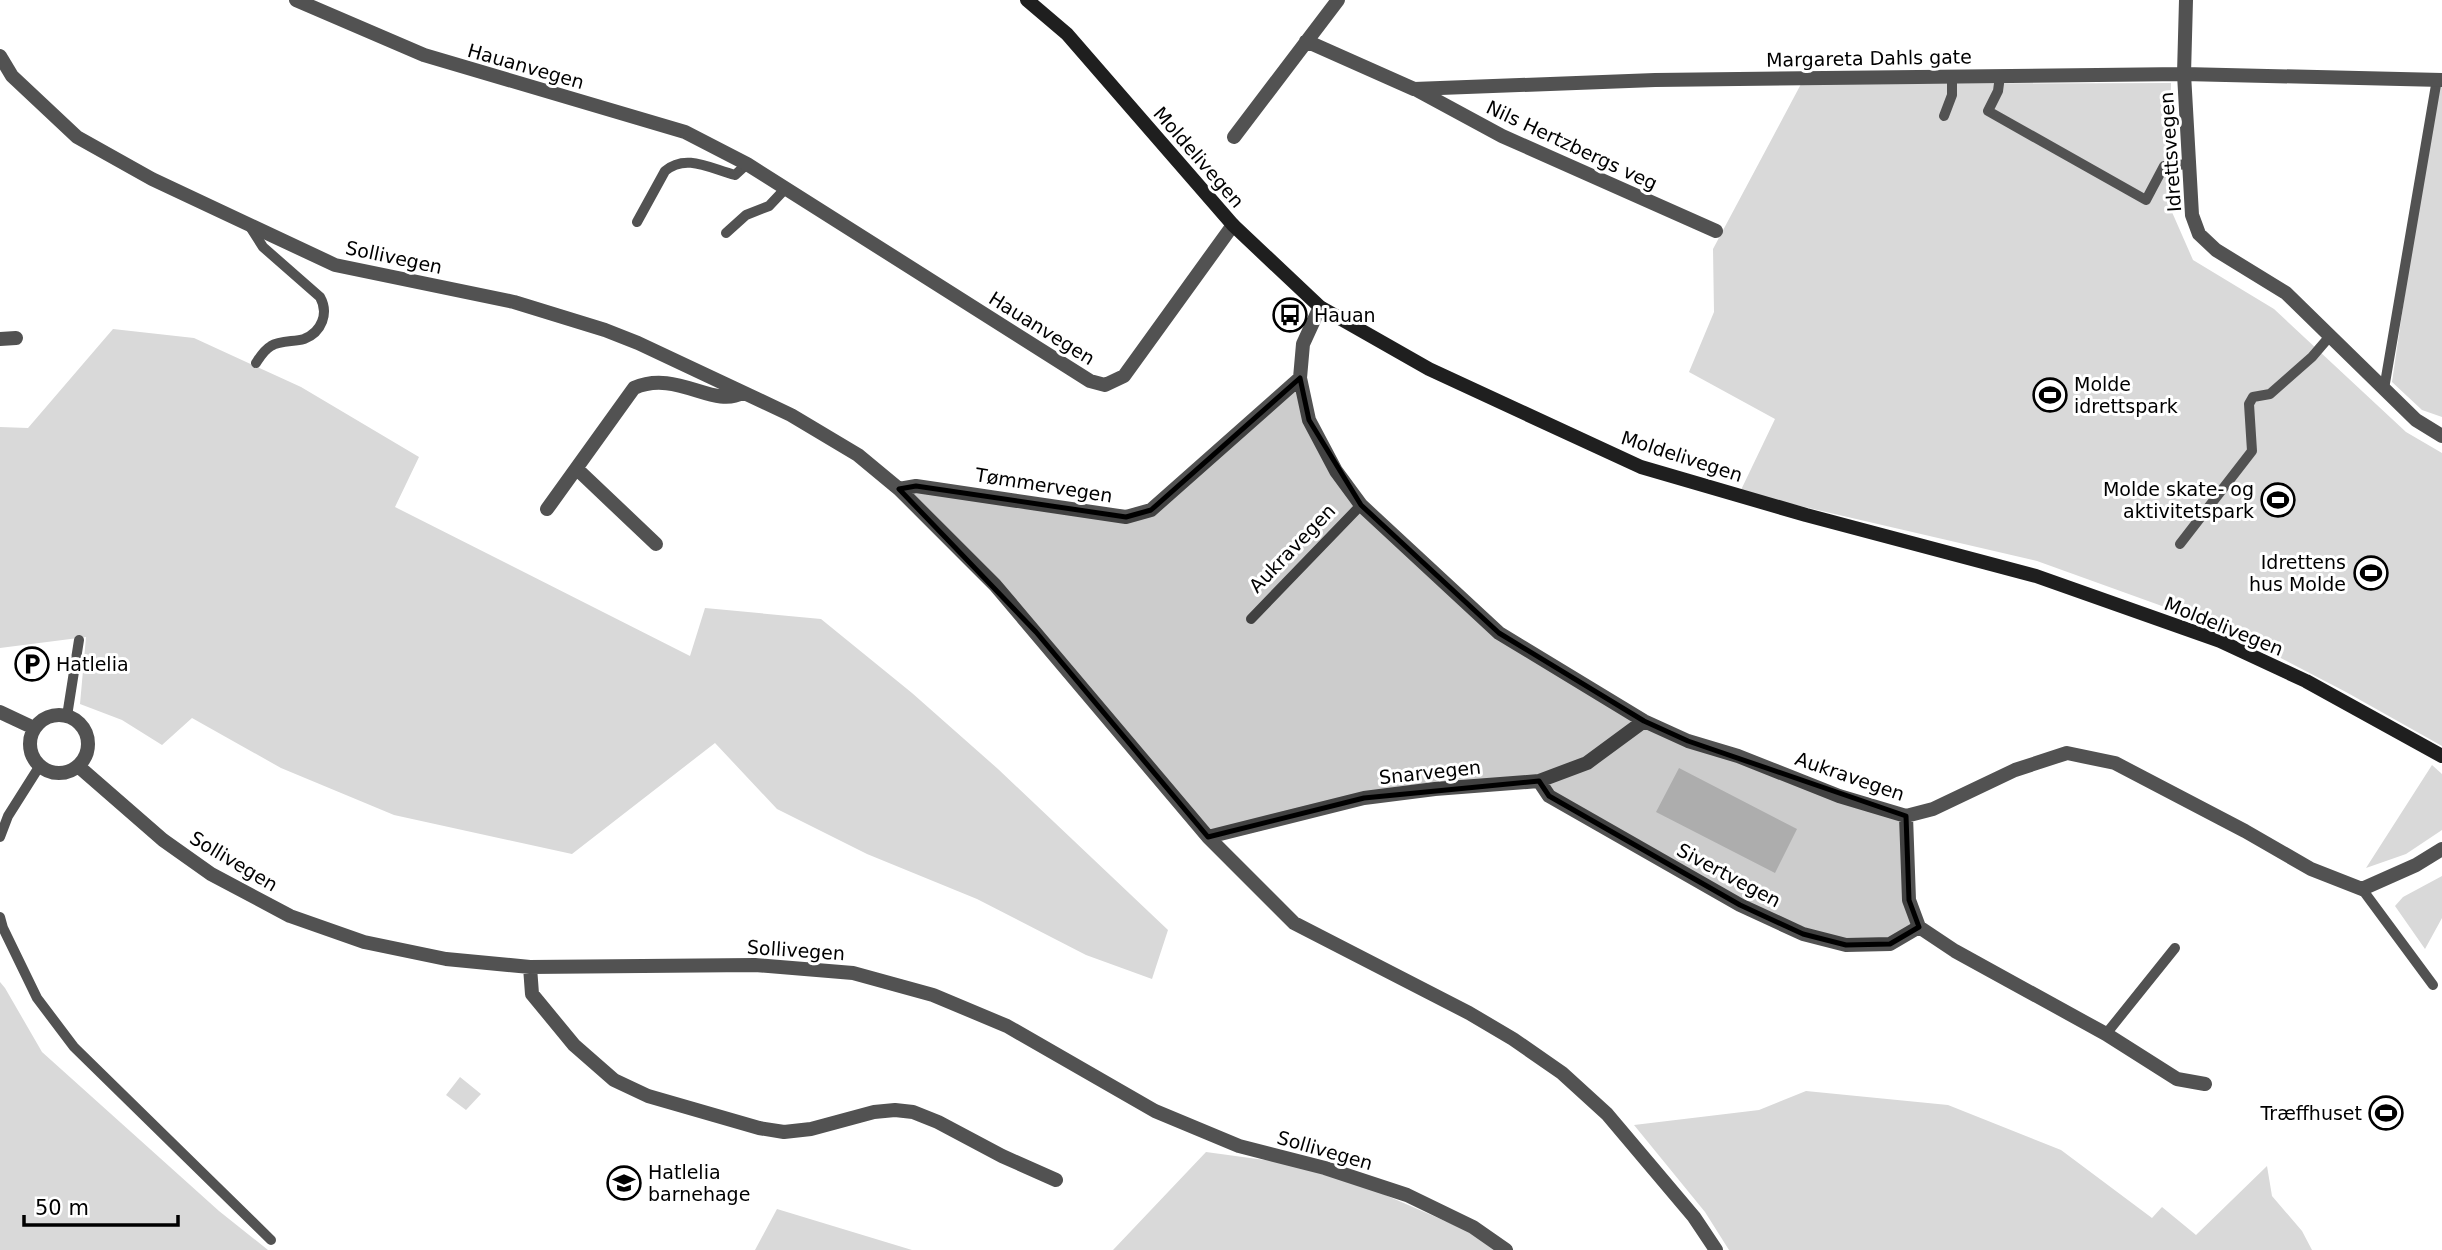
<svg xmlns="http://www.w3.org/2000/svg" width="2442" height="1250" font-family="'DejaVu Sans',sans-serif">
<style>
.green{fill:#d9d9d9}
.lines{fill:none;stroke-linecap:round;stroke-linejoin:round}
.service{stroke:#525252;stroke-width:10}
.minor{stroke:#525252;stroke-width:14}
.secondary{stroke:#1f1f1f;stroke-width:14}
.marked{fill:#000;fill-opacity:0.2;stroke:#000;stroke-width:5;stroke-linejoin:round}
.labels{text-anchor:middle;stroke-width:6;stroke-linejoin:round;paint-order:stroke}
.street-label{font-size:19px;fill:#000;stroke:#fff}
.poi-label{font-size:19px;fill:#000;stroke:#fff;text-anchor:start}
</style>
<rect width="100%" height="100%" fill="#fff"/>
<path class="green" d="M2171,83L2168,203L2193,260L2274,309L2406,432L2442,453V746L2346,692L2223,628L2037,561L1740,492L1775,419L1689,372L1714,312L1713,249L1801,84Z
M2440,85L2442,86V417L2422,410L2392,382L2420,190Z
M113,329L194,338L301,387L419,457L395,507L690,656L705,608L821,619L912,693L998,769L1168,930L1152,979L1086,955L977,899L867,854L777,809L715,743L572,854L394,815L281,768L192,718L162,745L122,720L80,704L86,637L0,648V427L28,428Z
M2432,765L2442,774V830L2406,854L2366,868Z
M1679,768L1797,829L1775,873L1656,812Z
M2442,876V918L2425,949L2395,906L2403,897Z
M0,982L5,988L42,1052L219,1211L268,1250H0Z
M460,1077L481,1094L466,1110L446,1095Z
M1806,1091L1948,1105L2061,1150L2152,1218L2162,1207L2196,1235L2267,1166L2272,1196L2302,1231L2312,1250H1729L1705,1212L1634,1125L1759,1110Z
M1206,1152L1323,1168L1482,1237L1495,1250H1113Z
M777,1209L912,1250H913H755Z"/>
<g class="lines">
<path class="service" d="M2000,76L1998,91L1988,111L2146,200L2164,166L2189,164
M1944,116L1952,95V77
M637,222L665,171C686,153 711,169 735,175L747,164
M249,225L263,247L320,297C329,313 322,332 304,339C294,342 280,340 271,346C264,350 260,357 256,363
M726,233L746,215L769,206L786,188
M2384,389L2437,79
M2180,544L2252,451L2249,404L2253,397L2270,394L2312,357L2330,336
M1251,619L1361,505
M67,716L79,640
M0,837L8,816L39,767
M2362,889L2433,985
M0,917L3,928L37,998L74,1047L271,1240
M2106,1034L2175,948"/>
<path class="minor" d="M296,0L424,55L685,132L747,164L1090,381L1105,385L1124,376L1233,225
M2186,0L2184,74L2192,215L2199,234L2216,250L2286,293L2416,420L2442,436
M1306,41L1414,89L1655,80L2184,74L2442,80
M0,56L12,76L77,137L152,179L335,265L514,302L605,330L638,343L791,415L858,455L899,489L995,585L1208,837L1294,923L1469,1013L1513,1039L1562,1073L1607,1114L1694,1217L1716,1250
M1417,90L1502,136L1716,231
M1234,137L1338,0
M1320,307L1303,344L1300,378L1309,420L1336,471L1361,505L1499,633L1644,721L1688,741L1738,756L1839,796L1906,816L1933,809L2015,770L2067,753L2115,763L2245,831L2311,869L2362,889L2416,865L2442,849
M0,339L16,338
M577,469L656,544
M899,489L916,486L1126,517L1151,510L1300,378
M547,509L634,388C676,369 714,409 742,393
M0,712L34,728
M30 744a29 29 0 1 1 58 0a29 29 0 1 1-58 0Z
M78,766L163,840L211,874L290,916L364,942L446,959L530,967L755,965L853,973L933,995L1007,1026L1155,1111L1239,1146L1325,1168L1407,1195L1473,1227L1506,1250
M1539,781L1549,796L1740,905L1803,934L1846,945L1890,944L1919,927
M1906,816L1909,900L1919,927L1955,951L2106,1034L2177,1079L2205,1084
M1208,837L1364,798L1435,789L1539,781L1587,763L1644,721
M530,967L532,994L574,1045L614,1080L648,1096L759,1128L784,1132L811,1129L874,1112L895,1110L913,1112L938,1122L1002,1156L1056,1180"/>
<path class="secondary" d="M1027,0L1067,34L1233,225L1320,307L1429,369L1641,467L1806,515L2036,576L2220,641L2306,681L2442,756"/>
</g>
<path class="marked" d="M1300,378L1309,420L1361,505L1499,633L1644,721L1688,741L1906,816L1909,900L1919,927L1890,944L1846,945L1803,934L1740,905L1549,796L1539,781L1364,798L1208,837L1036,632L899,489L916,486L1126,517L1151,510Z"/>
<defs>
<symbol id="bus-ring" viewBox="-11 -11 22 22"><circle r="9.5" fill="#fff" stroke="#000" stroke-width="1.5"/><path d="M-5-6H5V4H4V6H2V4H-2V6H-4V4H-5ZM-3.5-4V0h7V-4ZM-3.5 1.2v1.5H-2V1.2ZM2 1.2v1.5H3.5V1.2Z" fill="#000"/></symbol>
<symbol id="stadium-ring" viewBox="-11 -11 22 22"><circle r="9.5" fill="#fff" stroke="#000" stroke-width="1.5"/><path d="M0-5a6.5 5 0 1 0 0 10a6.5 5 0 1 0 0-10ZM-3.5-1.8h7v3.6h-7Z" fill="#000"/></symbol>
<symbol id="parking-ring" viewBox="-11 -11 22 22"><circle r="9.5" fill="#fff" stroke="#000" stroke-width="1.5"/><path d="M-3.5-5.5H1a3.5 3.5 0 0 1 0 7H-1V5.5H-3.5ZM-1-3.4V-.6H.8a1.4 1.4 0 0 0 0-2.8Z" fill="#000"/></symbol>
<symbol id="school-ring" viewBox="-11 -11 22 22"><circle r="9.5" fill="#fff" stroke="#000" stroke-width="1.5"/><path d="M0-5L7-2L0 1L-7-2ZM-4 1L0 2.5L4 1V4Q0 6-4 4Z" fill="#000"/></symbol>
</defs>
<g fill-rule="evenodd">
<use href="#bus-ring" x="1271" y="296" width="38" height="38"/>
<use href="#stadium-ring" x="2031" y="376" width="38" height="38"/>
<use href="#stadium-ring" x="2259" y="481" width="38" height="38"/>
<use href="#stadium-ring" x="2352" y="554" width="38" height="38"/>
<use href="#parking-ring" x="13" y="645" width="38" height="38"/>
<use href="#stadium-ring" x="2367" y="1094" width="38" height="38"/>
<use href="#school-ring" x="605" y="1164" width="38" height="38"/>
</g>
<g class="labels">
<g class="street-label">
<text transform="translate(1869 58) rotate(-1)" y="7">Margareta Dahls gate</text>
<text transform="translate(526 66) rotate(16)" y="7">Hauanvegen</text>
<text transform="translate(1572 145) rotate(25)" y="7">Nils Hertzbergs veg</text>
<text transform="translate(2170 152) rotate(-94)" y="7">Idrettsvegen</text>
<text transform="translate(1199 157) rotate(49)" y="7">Moldelivegen</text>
<text transform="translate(394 257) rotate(12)" y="7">Sollivegen</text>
<text transform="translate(1042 328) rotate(32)" y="7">Hauanvegen</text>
<text transform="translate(1682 456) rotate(18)" y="7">Moldelivegen</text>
<text transform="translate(1044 485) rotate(9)" y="7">Tømmervegen</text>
<text transform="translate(1292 548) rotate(-46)" y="7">Aukravegen</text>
<text transform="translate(2224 626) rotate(22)" y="7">Moldelivegen</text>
<text transform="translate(1430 772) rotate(-6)" y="7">Snarvegen</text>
<text transform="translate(1850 776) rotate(19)" y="7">Aukravegen</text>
<text transform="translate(234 861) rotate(31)" y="7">Sollivegen</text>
<text transform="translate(1729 875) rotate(28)" y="7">Sivertvegen</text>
<text transform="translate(796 950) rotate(4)" y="7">Sollivegen</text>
<text transform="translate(1325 1150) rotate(16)" y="7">Sollivegen</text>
</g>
<g class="poi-label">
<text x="1314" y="322">Hauan</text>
<text x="2074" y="391">Molde<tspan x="2074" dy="22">idrettspark</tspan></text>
<text x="2254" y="496" text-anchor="end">Molde skate- og<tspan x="2254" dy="22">aktivitetspark</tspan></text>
<text x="2346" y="569" text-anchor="end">Idrettens<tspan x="2346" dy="22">hus Molde</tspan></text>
<text x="56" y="671">Hatlelia</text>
<text x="2362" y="1120" text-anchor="end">Træffhuset</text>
<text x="648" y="1179">Hatlelia<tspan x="648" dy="22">barnehage</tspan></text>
</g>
</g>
<path d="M24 1215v10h154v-10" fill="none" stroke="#000000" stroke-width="3.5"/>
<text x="35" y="1215" font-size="21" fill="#000000" stroke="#ffffff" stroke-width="5" paint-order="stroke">50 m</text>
</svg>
